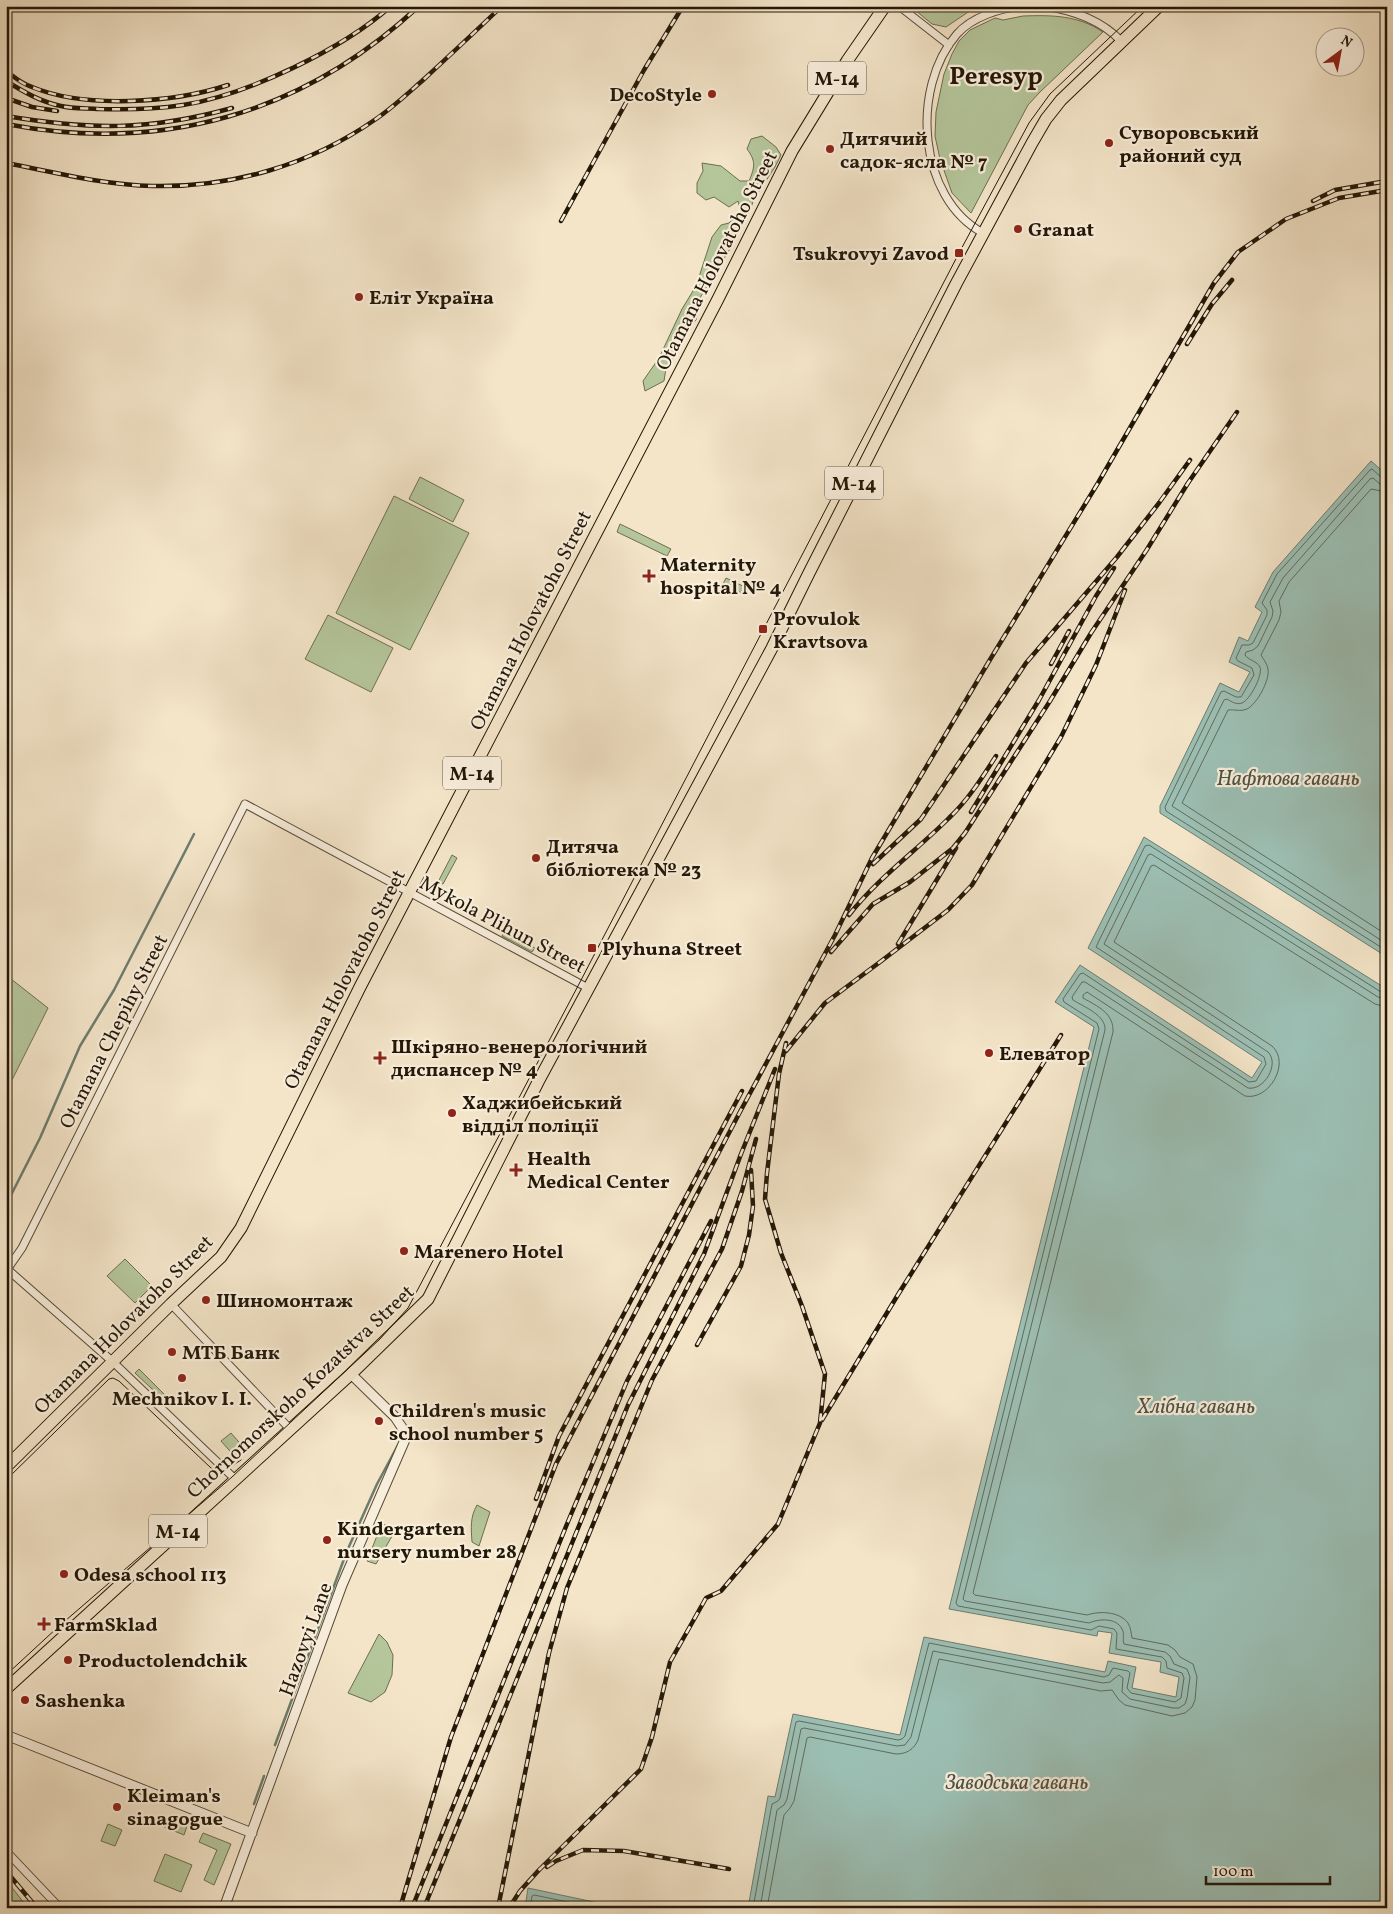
<svg xmlns="http://www.w3.org/2000/svg" width="1393" height="1914" font-family="Vollkorn,serif">
<style>
.green{fill:#b5c69b;stroke:#6c6e50}
.water{fill:#9cbfb4;stroke:#6c7c6e}
.lines{fill:none;stroke-linecap:round;stroke-linejoin:round}
.shore{stroke:#606b5d;stroke-width:1}
.stream{stroke:#6c7c6e;stroke-width:2.5}
.minor-casing{stroke:#574a37;stroke-width:9}
.tertiary-casing{stroke:#574a37;stroke-width:11}
.primary-casing{stroke:#231706;stroke-width:13}
.minor{stroke:#f8eedc;stroke-width:7}
.tertiary{stroke:#f8eedc;stroke-width:9}
.primary{stroke:#f4e5c9;stroke-width:11}
.tram{stroke:#231706;stroke-width:1}
.rail-casing{stroke:#231706;stroke-width:4.5}
.rail{stroke:#f8eedc;stroke-width:2.5;stroke-dasharray:8;stroke-linecap:butt}
.poi-dot{fill:#8f2418;stroke:#f8eedc;stroke-width:2}
.labels{text-anchor:middle;stroke-width:4.5;stroke-linejoin:round;paint-order:stroke}
.shield{fill:#f8eedc;stroke:#635846;stroke-width:1}
.shield-label{font-size:19px;font-weight:bold;fill:#231706}
.poi-label{font-size:20px;font-weight:bold;fill:#231706;stroke:#f8eedc;text-anchor:start}
.street-label{font-size:20px;fill:#231706;stroke:#f8eedc}
.water-label{font-size:21px;font-style:italic;fill:#4d5243;stroke:#f8eedc}
.district-label{font-size:25px;font-weight:bold;fill:#231706;stroke:#f8eedc}
</style>
<rect width="100%" height="100%" fill="#f4e5c9"/>
<filter id="stains"><feTurbulence type="fractalNoise" baseFrequency=".004" numOctaves="4"/><feColorMatrix values="0 0 0 0 .2 0 0 0 0 .09 0 0 0 0 .02 0 0 0 .5 -.17"/></filter>
<radialGradient id="worn" r=".72"><stop offset=".6" stop-color="#630" stop-opacity="0"/><stop offset="1" stop-color="#630" stop-opacity=".3"/></radialGradient>
<path class="green" d="M910,6H977L946,27L932,24Z
M1023,16C1051,15 1078,15 1103,32L1040,92L1028,105L971,213L952,193L940,159L935,136L936,112L944,74L952,54L959,41L970,30L995,18L1003,20Z
M762,136L776,147L781,155L775,167L754,199L749,213L741,220L730,249L701,296L696,320L688,329L679,351L666,368L664,381L645,391L643,381L659,358L682,309L696,286L712,237L721,225L729,223L741,212L738,201L729,207L714,197L706,200L697,193V183L703,171L702,163L721,166L740,181H749C755,167 756,161 747,149L751,139Z
M420,477L464,500L453,522L409,499Z
M394,496L469,533L410,650L336,613Z
M620,524L671,549L667,556L617,532Z
M726,578L749,589L746,595L723,584Z
M328,615L393,648L371,692L305,659Z
M452,855L457,858L443,884L438,882Z
M504,932L535,948L532,952L502,936Z
M6,975L48,1008L6,1092Z
M125,1259L152,1286L135,1303L107,1276Z
M139,1369L170,1400L167,1403L135,1373Z
M271,1426L272,1427L237,1459L221,1441L231,1433L245,1449Z
M477,1505L490,1512L479,1546L472,1542C471,1528 470,1517 477,1505Z
M382,1523L395,1531L376,1564L367,1561Z
M379,1634L387,1642L393,1655L392,1675L385,1692L371,1702L348,1693Z
M163,1817L187,1826L184,1835L160,1825Z
M108,1824L122,1830L115,1846L101,1841Z
M203,1833L231,1844L214,1885L204,1880L217,1850L199,1842Z
M165,1854L192,1865L181,1892L154,1881Z
M6,1880L28,1908H9L6,1904Z"/>
<path class="water" d="M1371,461L1387,475V957L1160,813V806L1220,683L1239,692L1250,672L1229,662L1239,637L1248,641L1262,612L1255,607L1273,572Z
M1144,837L1385,988L1387,985V1908H748L768,1796L775,1797L793,1714L900,1735L924,1637L1105,1672L1108,1661L1136,1667L1132,1688L1176,1697L1179,1677L1160,1672L1161,1662L1109,1653L1112,1633L1098,1631L1097,1636L949,1609L1094,1027L1055,1002L1080,965L1252,1078L1262,1062L1088,948Z
M528,1888L622,1908H525Z"/>
<g class="lines">
<path class="shore" d="M1387,478H1382L1372,469L1370,470L1277,574L1262,603L1267,610V615L1253,643L1249,645H1242L1236,658L1238,661L1252,668L1254,675L1241,697H1236L1224,691L1221,692L1165,807L1166,811L1387,951
M1387,485L1380,484L1373,478L1370,479L1283,578L1270,602L1273,611L1272,617L1258,646L1253,650L1246,652L1245,655C1248,660 1257,661 1260,667C1263,675 1250,700 1242,703C1237,705 1232,702 1227,699L1224,700L1172,806L1387,944
M1387,492L1371,489L1289,582L1279,601L1281,612L1279,620L1261,655C1263,659 1267,663 1268,669C1270,680 1257,704 1247,709C1240,712 1234,709 1228,710L1182,803L1387,935
M530,1908L532,1896L534,1895L597,1908
M753,1908L772,1804L778,1801L780,1798L796,1722L799,1721L898,1740L902,1739L905,1736L929,1643L1104,1677L1109,1675L1113,1668L1128,1671L1130,1673L1127,1688L1131,1693L1175,1702L1181,1698L1184,1678L1182,1673L1167,1668L1166,1661L1162,1657L1116,1649L1117,1633L1114,1629L1099,1626L1091,1630L958,1606L956,1603L1099,1029L1097,1023L1064,1002L1063,999L1080,974L1083,973L1249,1082L1256,1081L1266,1064L1264,1057L1096,947L1145,846L1149,845L1381,992L1387,993
M760,1908L777,1810L784,1805L787,1799L801,1729L804,1728L897,1746L905,1745L911,1737L933,1651L1103,1683L1110,1682L1119,1675L1123,1678L1122,1692L1130,1699L1173,1708H1179L1185,1704L1187,1698L1190,1677L1187,1669L1174,1664L1170,1656L1165,1652L1124,1644C1122,1639 1125,1634 1122,1629C1116,1617 1098,1619 1089,1623L965,1601L963,1599L1105,1030C1106,1015 1084,1007 1073,1000L1072,997L1082,982H1085L1248,1088C1264,1091 1280,1064 1268,1052L1104,944L1148,855L1151,854L1378,997L1387,999
M767,1908L784,1815L790,1808L794,1801L807,1738L810,1737L896,1754C907,1754 914,1749 918,1740L939,1659L1101,1691L1112,1690L1119,1700L1125,1705L1172,1716L1185,1713L1192,1707L1195,1700L1197,1677L1193,1664L1180,1657L1175,1650L1168,1645L1132,1638C1131,1633 1131,1628 1128,1623C1119,1611 1099,1611 1087,1615L975,1595L973,1593L1113,1032C1114,1013 1097,1006 1083,998V995L1087,992L1245,1096C1269,1101 1291,1063 1272,1046L1114,942L1151,866L1154,865L1375,1004L1387,1007"/>
<path class="stream" d="M6,1205L40,1138L80,1046L114,990L194,834
M275,1745L347,1551L377,1484L398,1445
M254,1804L264,1776"/>
<defs>
<path id="minor" d="M899,6L949,45
M1043,6C1073,10 1100,19 1121,41
M983,233C918,198 910,88 957,34C972,17 1000,8 1022,6
M6,1268L113,1362L235,1479
M6,1271L22,1248L245,804L588,988
M171,1304L290,1429
M6,1851L60,1908"/>
<path id="tertiary" d="M6,1735L252,1833
M224,1908L342,1585L407,1435L395,1417L351,1374"/>
<path id="primary" d="M6,1467L171,1304L221,1257L241,1228L360,987L718,299L792,151L847,61L885,6
M6,1689L351,1374L428,1299L538,1082L772,648L809,573L956,284L1032,143L1046,119L1061,100L1159,6"/>
</defs>
<use href="#minor" class="minor-casing"/>
<use href="#tertiary" class="tertiary-casing"/>
<use href="#primary" class="primary-casing"/>
<use href="#minor" class="minor"/>
<use href="#tertiary" class="tertiary"/>
<use href="#primary" class="primary"/>
<path class="tram" d="M6,1480L109,1379L113,1378L119,1381L211,1468C223,1475 231,1466 241,1460
M6,1675L58,1627L232,1477L380,1339L408,1308L579,984L959,253L1029,123L1050,94L1143,6"/>
<defs>
<path id="rail" d="M6,71C14,77 22,84 32,87C85,109 174,103 228,85
M6,81C24,92 41,102 61,106C73,109 87,108 99,109C127,110 156,109 183,105C247,95 343,49 391,6
M6,98L32,107L57,111
M6,116C90,130 149,131 232,108
M6,124C162,154 303,114 419,6
M6,163C54,172 103,185 152,186C232,188 310,165 376,119C392,108 407,94 422,81C449,56 476,31 502,6
M1313,201L1335,190L1387,181
M561,221L644,70L683,6
M1187,344L1212,304L1232,280
M1051,664L1069,631
M971,812L1039,700L1096,596L1114,568
M873,864L921,819L1026,663L1117,557L1159,503L1190,460
M849,915C878,878 916,851 949,818C968,800 982,778 996,756
M898,944L956,848
M831,952L873,904L910,882L953,848L965,833L1050,701L1091,633L1146,551L1188,483L1237,412
M786,1051L825,1003L880,962L948,910L972,885L1061,737L1096,665L1125,590
M697,1345L741,1266L749,1235L753,1206L751,1170
M822,1420L899,1293L1061,1035
M536,1499L559,1436L742,1091
M547,1867L556,1861L583,1850L624,1851L729,1869
M6,1871L37,1908
M400,1908L451,1737L556,1464L741,1110L835,935L872,858L991,658L1098,483L1214,283L1238,252L1286,219L1339,198L1387,190
M412,1908L567,1524L627,1381L711,1221
M424,1908L628,1405L704,1254L741,1154L775,1069
M498,1908L549,1653L567,1588L652,1380L722,1249L742,1191L756,1139
M509,1908L520,1891L539,1870L641,1769L652,1737L670,1662L706,1598L721,1591L778,1524L820,1423L825,1374L802,1306L781,1253L765,1199L767,1173L779,1074L786,1043"/>
</defs>
<use href="#rail" class="rail-casing"/>
<use href="#rail" class="rail"/>
</g>
<g class="poi-dot">
<circle cx="712" cy="94" r="5"/>
<circle cx="1109" cy="143" r="5"/>
<circle cx="830" cy="149" r="5"/>
<circle cx="1018" cy="229" r="5"/>
<rect x="954" y="248" width="10" height="10" rx="2.5"/>
<circle cx="359" cy="297" r="5"/>
<path d="M646.5 568.5h5v5h5v5h-5v5h-5v-5h-5v-5h5z"/>
<rect x="758" y="624" width="10" height="10" rx="2.5"/>
<circle cx="536" cy="858" r="5"/>
<rect x="587" y="943" width="10" height="10" rx="2.5"/>
<circle cx="989" cy="1053" r="5"/>
<path d="M377.5 1050.5h5v5h5v5h-5v5h-5v-5h-5v-5h5z"/>
<circle cx="452" cy="1113" r="5"/>
<path d="M513.5 1162.5h5v5h5v5h-5v5h-5v-5h-5v-5h5z"/>
<circle cx="404" cy="1251" r="5"/>
<circle cx="206" cy="1300" r="5"/>
<circle cx="172" cy="1352" r="5"/>
<circle cx="182" cy="1378" r="5"/>
<circle cx="379" cy="1421" r="5"/>
<circle cx="327" cy="1540" r="5"/>
<circle cx="64" cy="1574" r="5"/>
<path d="M41.5 1616.5h5v5h5v5h-5v5h-5v-5h-5v-5h5z"/>
<circle cx="68" cy="1660" r="5"/>
<circle cx="25" cy="1700" r="5"/>
<circle cx="117" cy="1807" r="5"/>
</g>
<g class="labels">
<g class="shield">
<rect x="808" y="61.5" width="58" height="33" rx="4"/>
<rect x="825" y="466.5" width="58" height="33" rx="4"/>
<rect x="443" y="756.5" width="58" height="33" rx="4"/>
<rect x="149" y="1514.5" width="58" height="33" rx="4"/>
</g>
<g class="shield-label">
<text x="837" y="85">М-14</text>
<text x="854" y="490">М-14</text>
<text x="472" y="780">М-14</text>
<text x="178" y="1538">М-14</text>
</g>
<g class="poi-label">
<text x="702" y="101" text-anchor="end">DecoStyle</text>
<text x="1119" y="139">Суворовський<tspan x="1119" dy="23">районий суд</tspan></text>
<text x="840" y="145">Дитячий<tspan x="840" dy="23">садок-ясла № 7</tspan></text>
<text x="1028" y="236">Granat</text>
<text x="949" y="260" text-anchor="end">Tsukrovyi Zavod</text>
<text x="369" y="304">Еліт Україна</text>
<text x="660" y="571">Maternity<tspan x="660" dy="23">hospital № 4</tspan></text>
<text x="773" y="625">Provulok<tspan x="773" dy="23">Kravtsova</tspan></text>
<text x="546" y="853">Дитяча<tspan x="546" dy="23">бібліотека № 23</tspan></text>
<text x="602" y="955">Plyhuna Street</text>
<text x="391" y="1053">Шкіряно-венерологічний<tspan x="391" dy="23">диспансер № 4</tspan></text>
<text x="999" y="1060">Елеватор</text>
<text x="462" y="1109">Хаджибейський<tspan x="462" dy="23">відділ поліції</tspan></text>
<text x="527" y="1165">Health<tspan x="527" dy="23">Medical Center</tspan></text>
<text x="414" y="1258">Marenero Hotel</text>
<text x="216" y="1307">Шиномонтаж</text>
<text x="182" y="1359">МТБ Банк</text>
<text x="182" y="1405" text-anchor="middle">Mechnikov I. І.</text>
<text x="389" y="1417">Children's music<tspan x="389" dy="23">school number 5</tspan></text>
<text x="337" y="1535">Kindergarten<tspan x="337" dy="23">nursery number 28</tspan></text>
<text x="74" y="1581">Odesa school 113</text>
<text x="54" y="1631">FarmSklad</text>
<text x="78" y="1667">Productolendchik</text>
<text x="35" y="1707">Sashenka</text>
<text x="127" y="1802">Kleiman's<tspan x="127" dy="23">sinagogue</tspan></text>
</g>
<g class="street-label">
<text transform="translate(716 260) rotate(-63)" y="7">Otamana Holovatoho Street</text>
<text transform="translate(530 620) rotate(-63)" y="7">Otamana Holovatoho Street</text>
<text transform="translate(503 924) rotate(28)" y="7">Mykola Plihun Street</text>
<text transform="translate(344 979) rotate(-63)" y="7">Otamana Holovatoho Street</text>
<text transform="translate(113 1031) rotate(-63)" y="7">Otamana Chepihy Street</text>
<text transform="translate(123 1324) rotate(-45)" y="7">Otamana Holovatoho Street</text>
<text transform="translate(300 1391) rotate(-43)" y="7">Chornomorskoho Kozatstva Street</text>
<text transform="translate(305 1639) rotate(-70)" y="7">Hazovyi Lane</text>
</g>
<g class="water-label">
<text x="1288" y="785">Нафтова гавань</text>
<text x="1196" y="1413">Хлібна гавань</text>
<text x="1017" y="1789">Заводська гавань</text>
</g>
<g class="district-label">
<text x="996" y="84">Peresyp</text>
</g>
</g>
<rect width="1393" height="1914" fill="none" stroke="#f4e5c9" stroke-width="25"/>
<rect x="8" y="8" width="1378" height="1899" fill="none" stroke="#231706" stroke-width="2.5"/>
<rect x="12" y="12" width="1368" height="1889" fill="none" stroke="#231706"/>
<g transform="translate(1340 52) rotate(32)"><circle r="24" fill="#f8eedc" stroke="#a39886"/>
<path d="M0-4L9 19L0 12L-9 19Z" fill="#8f2418"/>
<text y="-8" font-size="14" font-weight="bold" text-anchor="middle" fill="#231706">N</text>
</g>
<path d="M1206 1876v8h124v-8" fill="none" stroke="#231706" stroke-width="2.5"/>
<text x="1213" y="1876" font-size="15" fill="#231706" stroke="#f8eedc" stroke-width="4" paint-order="stroke">100 m</text>
<rect width="100%" height="100%" filter="url(#stains)"/>
<rect width="100%" height="100%" fill="url(#worn)"/>
</svg>
